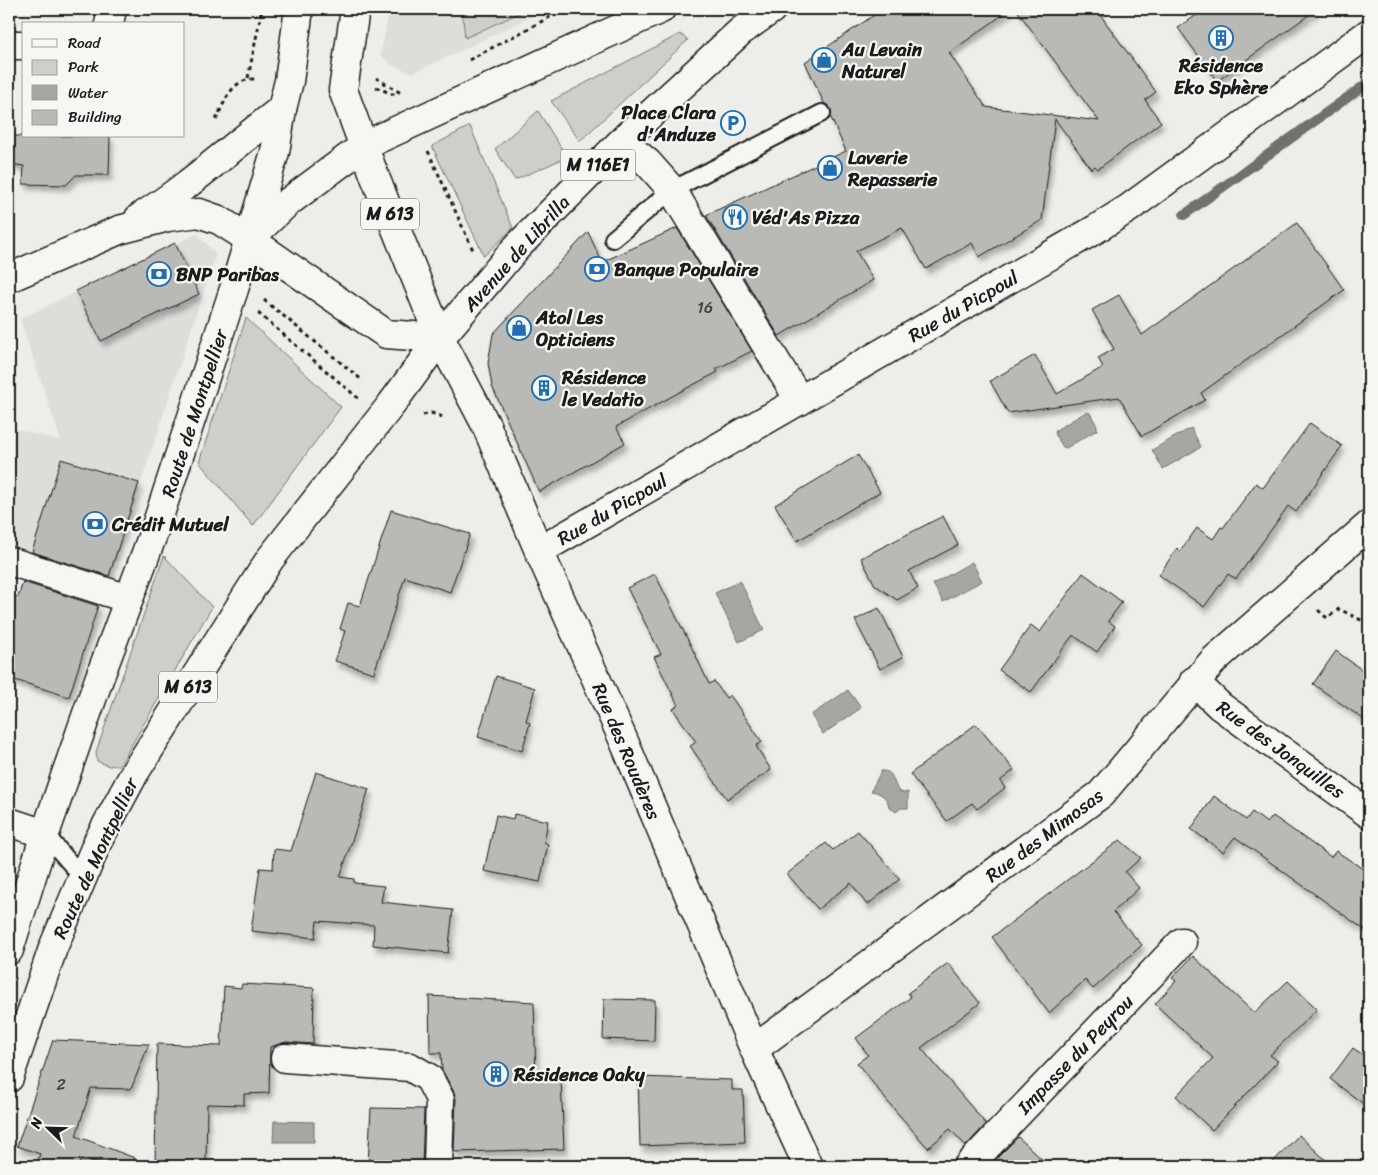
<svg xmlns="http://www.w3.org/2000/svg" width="1378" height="1175" font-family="Sriracha,sans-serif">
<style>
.built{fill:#ddddda}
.green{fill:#cececb;stroke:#757574}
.water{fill:#a6a6a3;stroke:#6f6f6d}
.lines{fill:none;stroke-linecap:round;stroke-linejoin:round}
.stream{stroke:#6f6f6d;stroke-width:10}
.building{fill:#b9b9b6;stroke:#1c1c1c;filter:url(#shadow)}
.lane-casing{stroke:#1c1c1c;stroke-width:20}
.street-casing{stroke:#1c1c1c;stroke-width:31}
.secondary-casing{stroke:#1c1c1c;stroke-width:31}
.primary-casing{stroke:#1c1c1c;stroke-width:31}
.path{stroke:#1c1c1c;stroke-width:3;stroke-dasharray:4 4;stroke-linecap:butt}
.lane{stroke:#f6f6f2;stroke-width:16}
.street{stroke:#f6f6f2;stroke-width:28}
.secondary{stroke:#f6f6f2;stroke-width:28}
.primary{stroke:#f6f6f2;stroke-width:28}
.labels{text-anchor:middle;stroke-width:4.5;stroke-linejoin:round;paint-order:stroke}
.number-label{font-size:16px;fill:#434342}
.shield{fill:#f6f6f2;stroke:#5d5d5c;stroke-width:1}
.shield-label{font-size:18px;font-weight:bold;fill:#1c1c1c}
.poi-label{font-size:19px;font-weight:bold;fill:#1c1c1c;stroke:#f6f6f2;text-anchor:start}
.street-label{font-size:19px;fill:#1c1c1c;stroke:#f6f6f2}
</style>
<defs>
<filter id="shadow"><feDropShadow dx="3" dy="5.5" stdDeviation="2.5" flood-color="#0004"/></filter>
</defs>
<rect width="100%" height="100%" fill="#edede9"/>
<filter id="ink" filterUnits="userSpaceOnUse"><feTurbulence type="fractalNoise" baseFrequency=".02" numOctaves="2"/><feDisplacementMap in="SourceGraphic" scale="10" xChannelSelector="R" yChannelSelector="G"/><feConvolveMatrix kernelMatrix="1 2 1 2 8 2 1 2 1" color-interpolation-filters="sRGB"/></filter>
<g filter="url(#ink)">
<path class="built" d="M390,9H548L413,73L393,66L380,55Z
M197,234L216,254L110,577L9,545V453L16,429L61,441L20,319Z"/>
<path class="green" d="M462,9H528L465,38Z
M680,34L688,40L580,141L551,101Z
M538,111L567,157L515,180L495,149Z
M470,126L513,228L484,256L432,146Z
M246,318L341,407L253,526L199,462Z
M164,556L212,607L120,765L109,766L97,761L96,752Z"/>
<path class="water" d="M1086,412L1090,413L1097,426V430L1066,448L1063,447L1055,434L1056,430Z
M1191,428L1201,447L1163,469L1152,450Z
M972,562L982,581L943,602L933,584Z
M740,581L764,630L739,642L715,593Z
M848,690L861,708L823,734L811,715Z
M881,771C895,770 892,783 899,791L903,793L908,792V808H901L896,812L889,807C888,798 880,792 871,791Z
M274,1121L314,1122V1142H273Z"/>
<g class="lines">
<path class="stream" d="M1184,215L1369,82"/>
</g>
<path class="building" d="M883,9H1011L949,53L986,107L1099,121L1016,9H1096L1156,92L1145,100L1161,122L1098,169L1095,166L1091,169L1055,119L1042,220L979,257L972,243L926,269L902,228L856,251L873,280L779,336L706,215L846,151L831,118V109L824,103L805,62Z
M1205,9H1317L1217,81L1178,28Z
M9,136H110L109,175H76L66,185L23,184L24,166L9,164Z
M1297,223L1344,290L1201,393L1205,400L1142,436L1119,397L1008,413L990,381L1035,355L1057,394L1103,367L1098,358L1114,349L1092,310L1119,295L1142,335Z
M677,228L752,351L716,369L718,372L687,388L616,427L625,443L539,492L492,386L488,363L493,334L588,232L602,262Z
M175,243L199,294L101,341L76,291Z
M1310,423L1342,446L1296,512L1288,506L1236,579L1228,574L1204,607L1159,575L1177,548L1180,551L1197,528L1213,539L1221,527L1223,528L1256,483L1263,488Z
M858,455L880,492L797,541L775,505Z
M61,459L139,483L109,576L32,552Z
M391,510L470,534L450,592L405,577L374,673L335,661L345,631L340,629L348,603L360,606Z
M943,516L958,545L909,571L918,588L897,600L875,585L861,558Z
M1083,573L1122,602L1108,621L1115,626L1097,652L1073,635L1031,692L999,670L1031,625L1040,632Z
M655,574L694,652L709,684L714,681L726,698L730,695L762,742L756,746L771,770L727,799L690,746L696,742L673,709L678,705L654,657L661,654L627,588Z
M23,582L98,606L69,697L9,678V594L18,597Z
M879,608L903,657L880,669L855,620Z
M1336,651L1369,675V723L1313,684Z
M496,676L535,688L526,721L530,723L522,751L478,737Z
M976,724L1014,770L1000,781L1005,788L977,809L972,803L947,821L910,774Z
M316,772L369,789L340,877L354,879V883L384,886L381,902L453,910L448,953L373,945L374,925L317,921L315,938L251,931L260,868L273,869L274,849L291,851Z
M1214,796L1246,820L1252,812L1267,823L1273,816L1331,857L1336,851L1369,873V933L1235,837L1223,852L1191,829Z
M514,814L548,821L544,842L548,844L540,882L484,871L496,815L513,819Z
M858,831L900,879L867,905L851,883L818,909L787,874L826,843L833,850Z
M1120,840L1141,858L1125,872L1139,888L1113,912L1142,945L1093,989L1085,980L1049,1013L992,937Z
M1193,956L1254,1013L1288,981L1317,1009L1270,1055L1278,1061L1212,1130L1176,1096L1213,1058L1155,1004L1176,981L1172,978Z
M948,963L980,1003L921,1048L986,1124L966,1146L950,1129L928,1148L887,1101L857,1063L868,1055L856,1038L911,997L908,993Z
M242,984L314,988L313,1044L286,1042L270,1047L269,1093L244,1094V1105L207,1104L206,1166H155L157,1044L221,1046L224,986L241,988Z
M429,996L534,1002L536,1080L561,1079L564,1149L454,1152L456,1099L454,1092L442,1070L441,1053H430Z
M604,999L655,1000L654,1041L603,1039Z
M53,1040L149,1044L131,1089L91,1088L76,1136L135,1158L134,1163L80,1161L78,1166H36L40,1154L17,1146Z
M1353,1048L1369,1059V1108L1330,1079Z
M638,1077L732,1080V1090H743L745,1142L640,1146Z
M371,1108L424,1109L422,1166H368Z
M1299,1135L1332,1166H1269Z
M1018,1137L1049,1166H989Z"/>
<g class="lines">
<defs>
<path id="lane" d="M613,239L672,190L822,113
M45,834L83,878"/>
<path id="street" d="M109,24L112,9
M9,45H24
M610,154L636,153L648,163L672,190L800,401
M440,338L486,425L539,551L623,739L754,1049L808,1166
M539,551L1096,229L1129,208L1369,33
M9,561L129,599
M1194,681L1220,706L1369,814
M9,822L45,834
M754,1049L1101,794L1214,660L1369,525
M285,1058L410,1067L429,1078L440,1099L438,1166
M968,1166L1182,942"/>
<path id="secondary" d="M139,218C190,186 234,145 282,109
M9,278L119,230L168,217L199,213L219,220L249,239"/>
<path id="primary" d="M355,9L343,90L375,177L440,338
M249,239L287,203L365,145L661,9
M249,239L386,334L440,338
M9,950L45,834L99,679L155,529L235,286L275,152L282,109L289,81L299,9
M9,1078L53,948L98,841L135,772L270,559L391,405L440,338L517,247L628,135L741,31L772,9"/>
</defs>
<use href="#lane" class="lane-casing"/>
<use href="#street" class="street-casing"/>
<use href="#secondary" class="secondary-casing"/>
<use href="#primary" class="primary-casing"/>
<path class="path" d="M387,12L412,9
M469,60L565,9
M248,78L262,9
M376,78L401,93
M376,87L392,94H398
M216,120C225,101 232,77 257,79
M428,151L473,250
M264,300L362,380
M258,313L358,398
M423,415L431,413L446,418
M1318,610L1327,618L1339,609L1369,624"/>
<use href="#lane" class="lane"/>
<use href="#street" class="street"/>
<use href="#secondary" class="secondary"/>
<use href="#primary" class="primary"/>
</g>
</g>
<defs>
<symbol id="building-ring" viewBox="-11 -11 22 22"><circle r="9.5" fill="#f6f6f2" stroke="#1f6fb2" stroke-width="1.5"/><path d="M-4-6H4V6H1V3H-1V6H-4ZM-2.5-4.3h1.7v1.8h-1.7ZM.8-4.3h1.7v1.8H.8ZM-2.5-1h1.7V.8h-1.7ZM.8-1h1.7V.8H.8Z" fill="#1f6fb2"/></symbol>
<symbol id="shop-ring" viewBox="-11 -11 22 22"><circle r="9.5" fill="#f6f6f2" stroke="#1f6fb2" stroke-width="1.5"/><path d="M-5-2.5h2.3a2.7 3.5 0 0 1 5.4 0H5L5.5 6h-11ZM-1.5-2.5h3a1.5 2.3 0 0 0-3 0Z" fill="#1f6fb2"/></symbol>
<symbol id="parking-ring" viewBox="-11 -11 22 22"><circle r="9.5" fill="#f6f6f2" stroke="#1f6fb2" stroke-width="1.5"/><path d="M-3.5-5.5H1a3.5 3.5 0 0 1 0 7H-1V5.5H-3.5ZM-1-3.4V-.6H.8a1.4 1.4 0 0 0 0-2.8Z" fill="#1f6fb2"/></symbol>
<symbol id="restaurant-ring" viewBox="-11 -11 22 22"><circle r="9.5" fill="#f6f6f2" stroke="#1f6fb2" stroke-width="1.5"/><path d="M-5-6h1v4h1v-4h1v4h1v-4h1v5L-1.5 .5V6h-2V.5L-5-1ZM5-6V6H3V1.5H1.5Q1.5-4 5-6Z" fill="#1f6fb2"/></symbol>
<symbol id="bank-ring" viewBox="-11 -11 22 22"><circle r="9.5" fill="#f6f6f2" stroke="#1f6fb2" stroke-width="1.5"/><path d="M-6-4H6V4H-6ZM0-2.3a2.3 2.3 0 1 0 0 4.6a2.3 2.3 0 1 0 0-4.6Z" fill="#1f6fb2"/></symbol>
</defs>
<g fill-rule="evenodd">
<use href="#building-ring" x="1207" y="24" width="28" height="28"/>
<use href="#shop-ring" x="810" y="46" width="28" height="28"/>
<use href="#parking-ring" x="719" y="109" width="28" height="28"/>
<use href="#shop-ring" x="816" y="154" width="28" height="28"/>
<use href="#restaurant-ring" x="721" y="203" width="28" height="28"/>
<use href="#bank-ring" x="583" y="255" width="28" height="28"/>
<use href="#bank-ring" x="145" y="260" width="28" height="28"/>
<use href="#shop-ring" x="505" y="314" width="28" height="28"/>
<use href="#building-ring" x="530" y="374" width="28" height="28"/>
<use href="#bank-ring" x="81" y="510" width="28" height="28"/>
<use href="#building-ring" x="482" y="1060" width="28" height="28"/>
</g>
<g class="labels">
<g class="number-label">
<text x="705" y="313">16</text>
<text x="61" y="1090">2</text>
</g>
<g class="shield">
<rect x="560.5" y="149.5" width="75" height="31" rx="4"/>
<rect x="361" y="198.5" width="58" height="31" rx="4"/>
<rect x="159" y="671.5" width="58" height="31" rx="4"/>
</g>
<g class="shield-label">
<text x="598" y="171">M 116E1</text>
<text x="390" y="220">M 613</text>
<text x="188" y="693">M 613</text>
</g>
<g class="poi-label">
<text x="842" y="56">Au Levain<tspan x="842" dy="22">Naturel</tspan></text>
<text x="1221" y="72" text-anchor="middle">Résidence<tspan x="1221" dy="22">Eko Sphère</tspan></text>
<text x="716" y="119" text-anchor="end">Place Clara<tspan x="716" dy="22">d'Anduze</tspan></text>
<text x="848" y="164">Laverie<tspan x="848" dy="22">Repasserie</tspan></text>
<text x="752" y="224">Véd'As Pizza</text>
<text x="614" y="276">Banque Populaire</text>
<text x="176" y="281">BNP Paribas</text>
<text x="536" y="324">Atol Les<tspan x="536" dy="22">Opticiens</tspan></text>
<text x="562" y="384">Résidence<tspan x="562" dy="22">le Vedatio</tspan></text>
<text x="112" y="531">Crédit Mutuel</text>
<text x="514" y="1081">Résidence Oaky</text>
</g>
<g class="street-label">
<text transform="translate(516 253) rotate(-48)" y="7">Avenue de Librilla</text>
<text transform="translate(963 306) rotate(-30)" y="7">Rue du Picpoul</text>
<text transform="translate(194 413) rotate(-72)" y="7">Route de Montpellier</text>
<text transform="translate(612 509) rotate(-30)" y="7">Rue du Picpoul</text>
<text transform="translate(1281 749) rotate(36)" y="7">Rue des Jonquilles</text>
<text transform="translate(627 751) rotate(67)" y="7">Rue des Roudères</text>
<text transform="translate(1044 835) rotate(-37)" y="7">Rue des Mimosas</text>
<text transform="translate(95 858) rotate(-65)" y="7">Route de Montpellier</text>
<text transform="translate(1075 1054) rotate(-46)" y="7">Impasse du Peyrou</text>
</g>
</g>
<rect width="1378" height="1175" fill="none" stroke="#f6f6f2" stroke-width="30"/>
<rect x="15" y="15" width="1348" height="1145" fill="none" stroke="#1c1c1c" stroke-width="2" filter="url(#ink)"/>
<rect x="22" y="22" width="162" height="115" fill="#f6f6f2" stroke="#9f9f9c"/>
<rect x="32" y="39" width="25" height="8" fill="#f6f6f2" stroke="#9f9f9c"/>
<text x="68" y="48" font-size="15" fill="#1c1c1c">Road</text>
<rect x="32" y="60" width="25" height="15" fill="#cececb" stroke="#9f9f9c"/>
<text x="68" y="72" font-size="15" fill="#1c1c1c">Park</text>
<rect x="32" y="85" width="25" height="15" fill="#a6a6a3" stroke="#9f9f9c"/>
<text x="68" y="98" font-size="15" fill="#1c1c1c">Water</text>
<rect x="32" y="110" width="25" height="15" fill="#b9b9b6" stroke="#9f9f9c"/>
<text x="68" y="122" font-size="15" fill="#1c1c1c">Building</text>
<g transform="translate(48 1128) rotate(293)" stroke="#f6f6f2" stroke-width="4" paint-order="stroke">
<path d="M0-4L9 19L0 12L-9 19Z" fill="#1c1c1c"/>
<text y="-8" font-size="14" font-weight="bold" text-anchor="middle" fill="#1c1c1c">N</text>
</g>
</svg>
